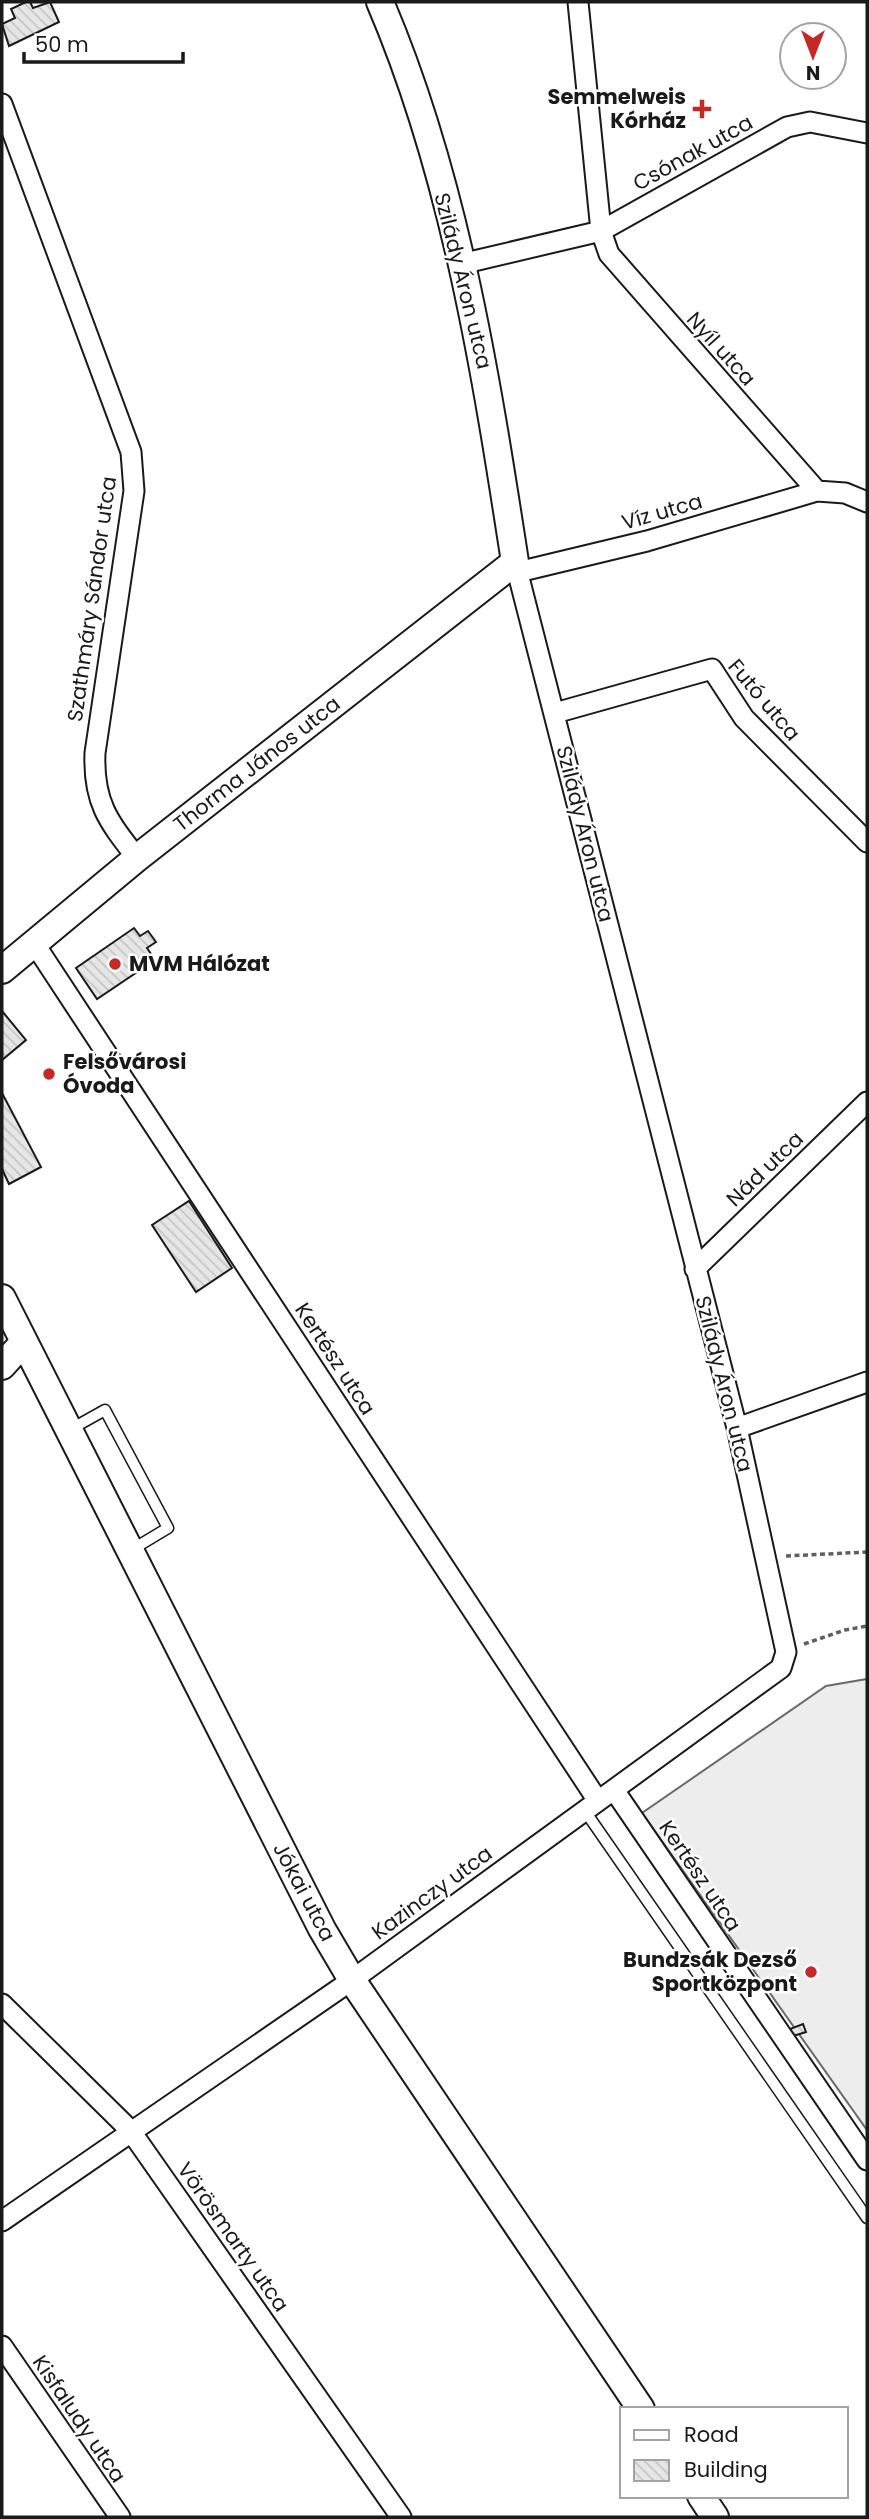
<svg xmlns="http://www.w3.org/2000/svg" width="869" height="2519" font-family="Poppins,sans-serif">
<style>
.built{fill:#ededed;stroke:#6a6a6a;stroke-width:2}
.building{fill:url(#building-back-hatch);stroke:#1a1a1a;stroke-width:2}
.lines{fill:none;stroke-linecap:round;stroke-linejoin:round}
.lane-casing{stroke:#1a1a1a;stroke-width:13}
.street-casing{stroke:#1a1a1a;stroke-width:23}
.secondary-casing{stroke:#1a1a1a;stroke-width:30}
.path{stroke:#5f5f5f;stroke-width:3.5;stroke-dasharray:5 3.5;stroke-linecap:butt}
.lane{stroke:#fff;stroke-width:10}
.street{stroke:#fff;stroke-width:19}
.secondary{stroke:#fff;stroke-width:26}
.poi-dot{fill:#c62828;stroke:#fff;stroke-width:2.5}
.labels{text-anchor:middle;stroke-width:5;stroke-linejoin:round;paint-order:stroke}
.poi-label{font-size:21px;font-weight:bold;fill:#1a1a1a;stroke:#fff;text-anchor:end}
.street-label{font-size:21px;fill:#1a1a1a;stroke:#fff}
</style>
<defs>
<pattern id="building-back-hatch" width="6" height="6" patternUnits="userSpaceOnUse" patternTransform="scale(1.75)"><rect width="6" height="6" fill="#e6e6e6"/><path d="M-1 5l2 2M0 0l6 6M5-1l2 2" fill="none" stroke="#c5c5c5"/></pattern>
</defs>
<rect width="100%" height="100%" fill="#fff"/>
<path class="built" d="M867,1679V2130L642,1813L826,1686Z"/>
<path class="building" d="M26,2H30L33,8L50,2L59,22L9,46L2,24L15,18L11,9Z
M134,928L140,936L148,931L156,942L147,948L155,960L97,999L76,968Z
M2,1011L26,1040L2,1060Z
M2,1093L41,1167L9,1184L2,1169Z
M189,1201L232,1268L196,1292L152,1225Z
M803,2024L806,2032L793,2036L790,2029Z"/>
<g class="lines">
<defs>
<path id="lane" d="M71,1429L105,1410L168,1528L133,1549
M585,1811L867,2218"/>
<path id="street" d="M578,2L601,231L609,254L817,491
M2,104L131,452L134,491L95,753C93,802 108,821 137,858
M461,264L601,231L787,127L810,122L867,133
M518,572L647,541L817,491L845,493L867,502
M555,713L712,669L744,718L867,842
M34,943L598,1801
M695,1269L867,1102
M737,1428L867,1382
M614,1790L867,2160
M2,2004L130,2130L401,2517
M2,2221L352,1980L781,1668L786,1652L737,1428L515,562
M2,2346L120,2517"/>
<path id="secondary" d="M2,970L137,858L515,562C486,374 455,177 380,2
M2,1298L322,1929L352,1980L641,2409
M2,1366L23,1343
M701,2496L715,2517"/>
</defs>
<use href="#lane" class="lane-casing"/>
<use href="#street" class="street-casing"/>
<use href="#secondary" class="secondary-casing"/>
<path class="path" d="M786,1556L867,1552
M804,1644L845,1630L867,1626"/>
<use href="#lane" class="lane"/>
<use href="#street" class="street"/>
<use href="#secondary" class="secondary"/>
</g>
<g class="poi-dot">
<path d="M698.5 98.5h7v7h7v7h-7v7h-7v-7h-7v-7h7z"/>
<circle cx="115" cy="964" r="7"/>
<circle cx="49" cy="1074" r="7"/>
<circle cx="811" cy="1972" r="7"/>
</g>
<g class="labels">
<g class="poi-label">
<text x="686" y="104">Semmelweis<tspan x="686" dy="24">Kórház</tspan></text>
<text x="129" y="971" text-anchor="start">MVM Hálózat</text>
<text x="63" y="1069" text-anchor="start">Felsővárosi<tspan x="63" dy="24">Óvoda</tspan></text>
<text x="797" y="1967">Bundzsák Dezső<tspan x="797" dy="24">Sportközpont</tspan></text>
</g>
<g class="street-label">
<text transform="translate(693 153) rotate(-29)" y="7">Csónak utca</text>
<text transform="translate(463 281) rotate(76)" y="7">Szilády Áron utca</text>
<text transform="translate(721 349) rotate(48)" y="7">Nyíl utca</text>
<text transform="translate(662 512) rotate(-16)" y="7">Víz utca</text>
<text transform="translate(92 599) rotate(-82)" y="7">Szathmáry Sándor utca</text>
<text transform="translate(764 700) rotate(50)" y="7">Futó utca</text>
<text transform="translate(257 764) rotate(-38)" y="7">Thorma János utca</text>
<text transform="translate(585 834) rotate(76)" y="7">Szilády Áron utca</text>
<text transform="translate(765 1169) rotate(-44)" y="7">Nád utca</text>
<text transform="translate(335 1359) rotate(57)" y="7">Kertész utca</text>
<text transform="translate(724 1384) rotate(76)" y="7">Szilády Áron utca</text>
<text transform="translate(700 1876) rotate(56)" y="7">Kertész utca</text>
<text transform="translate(304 1892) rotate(62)" y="7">Jókai utca</text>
<text transform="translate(432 1893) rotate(-36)" y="7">Kazinczy utca</text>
<text transform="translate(233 2237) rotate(55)" y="7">Vörösmarty utca</text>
<text transform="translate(79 2419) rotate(56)" y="7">Kisfaludy utca</text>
</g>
</g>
<rect width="869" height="2519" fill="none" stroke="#1a1a1a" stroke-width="7"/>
<rect x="620" y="2407" width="228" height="91" fill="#ffffff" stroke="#a3a3a3" stroke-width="2"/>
<rect x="634" y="2430" width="35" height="10" fill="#ffffff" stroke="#a3a3a3" stroke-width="2"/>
<text x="684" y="2442" font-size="21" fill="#1a1a1a">Road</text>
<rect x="634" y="2460" width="35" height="21" fill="url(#building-back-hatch)" stroke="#a3a3a3" stroke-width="2"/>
<text x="684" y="2477" font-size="21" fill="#1a1a1a">Building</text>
<g transform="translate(813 56) rotate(180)"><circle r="33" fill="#ffffff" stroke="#a3a3a3" stroke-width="2"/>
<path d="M0-5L12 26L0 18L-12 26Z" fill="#c62828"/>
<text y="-10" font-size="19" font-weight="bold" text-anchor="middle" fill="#1a1a1a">N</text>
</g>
<path d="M24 52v10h159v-10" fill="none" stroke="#1a1a1a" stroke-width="3.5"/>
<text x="35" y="52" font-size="21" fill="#1a1a1a" stroke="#ffffff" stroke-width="5" paint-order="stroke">50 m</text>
</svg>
